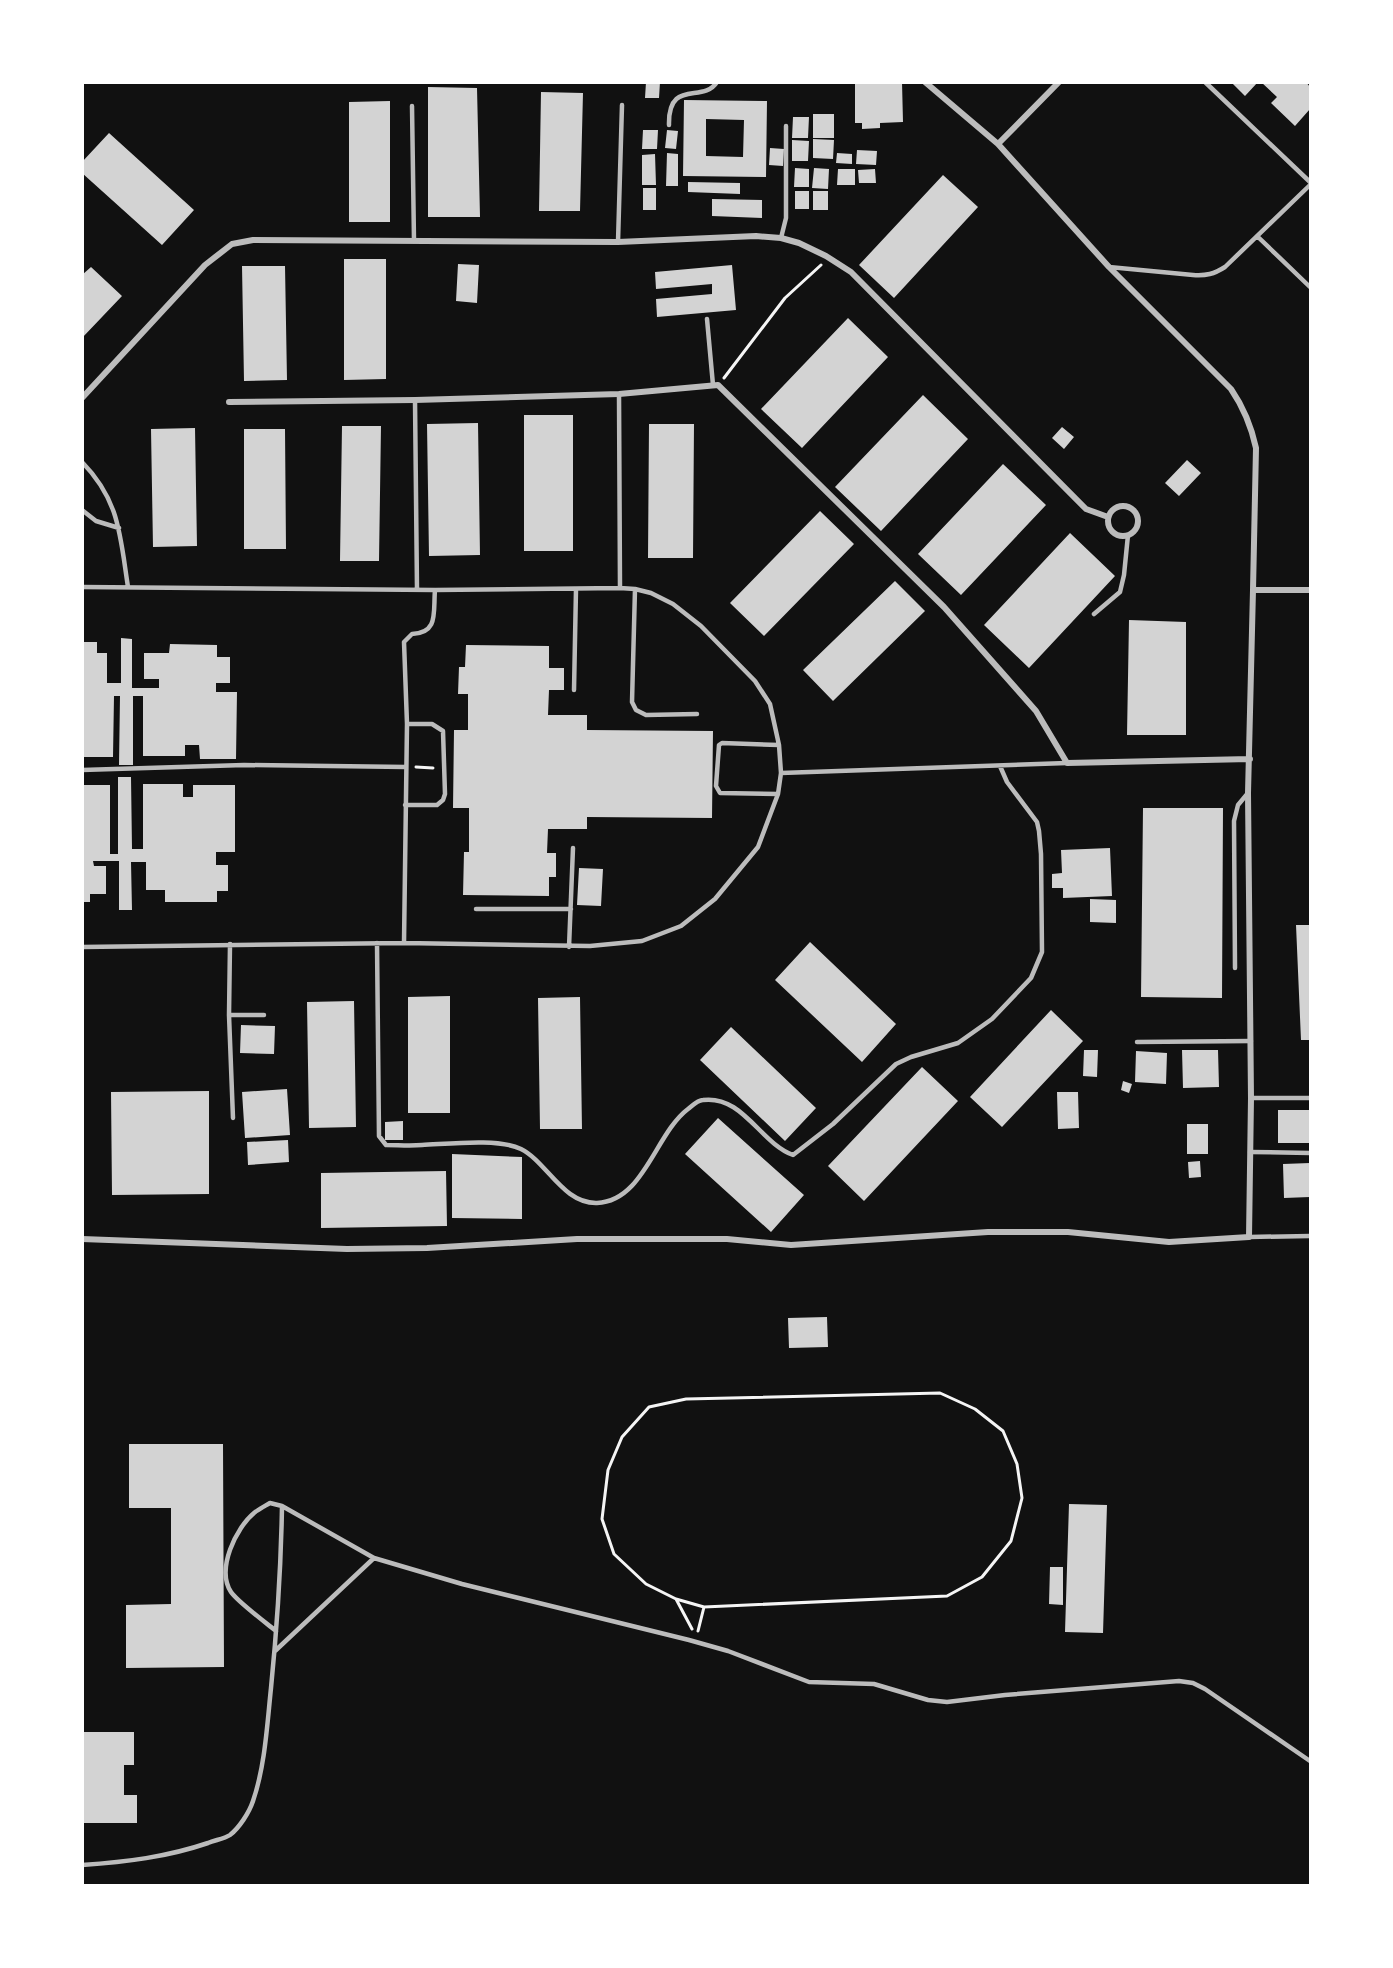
<svg xmlns="http://www.w3.org/2000/svg" width="1393" height="1968" font-family="Arial,sans-serif">
<style>
.building{fill:#d3d3d3;fill-rule:evenodd}
.lines{fill:none;stroke-linecap:round;stroke-linejoin:round}
.path{stroke:#f5f5f5;stroke-width:3}
.service{stroke:#bcbcbc;stroke-width:4.5}
.minor{stroke:#bcbcbc;stroke-width:6}
</style>
<rect width="100%" height="100%" fill="#111"/>
<path class="building" d="M646,82H660L659,98H645Z
M855,82H902L903,122L880,123V128L862,129V123H855Z
M1231,82H1258L1245,96Z
M1261,82H1306L1310,87V109L1295,126L1271,103L1277,97Z
M428,87L477,88L480,217H428Z
M541,92L583,93L580,211H539Z
M684,100L767,101L766,177L683,176ZM706,119L744,120L743,157L706,156Z
M390,101V222H349V102Z
M813,114H834V138H813Z
M793,117H809L808,138H792Z
M643,130H658L657,149H642Z
M667,130L678,131L676,149L665,148Z
M109,133L194,210L162,245L82,173V162Z
M813,139L834,140L833,159L813,158Z
M792,140L809,141L808,161H792Z
M770,148L784,149L783,166L769,165Z
M857,150L877,151L876,165L856,164Z
M667,153L678,154V186H666Z
M837,153L852,154V164L836,163Z
M655,154L656,185H642V155Z
M795,168L809,169V187H794Z
M814,168L829,169L828,189L812,188Z
M838,169H855V185H837Z
M875,169L876,183H859L858,170Z
M943,175L978,207L894,298L859,265Z
M688,182L740,183V194L688,192Z
M643,188H656V210H643Z
M795,191H809V209H795Z
M813,191H828V210H813Z
M712,199L762,200V218L712,216Z
M344,259H386V379L344,380Z
M458,264L479,265L477,303L456,301Z
M732,265L736,310L657,317L656,299L712,294V284L656,289L655,272Z
M242,266H285L287,380L244,381Z
M91,267L122,296L82,338V275Z
M848,318L888,357L802,448L761,409Z
M923,395L968,439L881,531L835,487Z
M524,415H573V551H524Z
M478,423L480,555L429,556L427,424Z
M649,424H694L693,558H648Z
M342,426H381L379,561H340Z
M1062,427L1074,437L1064,449L1052,438Z
M195,428L197,546L153,547L151,429Z
M244,429H285L286,549H244Z
M1187,460L1201,473L1179,496L1165,483Z
M1003,464L1046,505L961,595L918,554Z
M820,511L854,544L764,636L730,603Z
M1070,533L1115,576L1029,668L984,625Z
M895,581L925,611L833,701L803,670Z
M1129,620L1186,622V735H1127Z
M121,638L132,639V688H159V679H144V653H169L170,644L217,645V657H230V683H216V692H237L236,759H200L199,745H185V756H143V696H133V765H119L120,696H114L113,757H82V642H97V653H107V683H121Z
M466,645L549,646V668H564V690H549L548,715H587V730L713,731L712,818L587,817V829H548L547,853H556V877H549V896L463,895L464,852H469V808H453L454,730H468V694H458L459,667H465Z
M118,777H131L132,849H143V784H183V797H193V785H235V852H216V865H228V891H217V902H165V890H146V862H131L132,910H119V861H93L94,866H106V894H90V902H82V785H110V854H118Z
M1143,808H1223L1222,998L1141,997Z
M1110,848L1112,896L1063,898V888H1052V874L1062,873L1061,850Z
M579,868L603,869L601,906L577,905Z
M1090,899L1116,900V923L1090,922Z
M1296,925H1310V1040H1301Z
M810,942L896,1024L862,1062L775,980Z
M450,996V1113H408V997Z
M580,997L582,1129H540L538,998Z
M354,1001L356,1127L309,1128L307,1002Z
M1051,1010L1083,1041L1002,1127L970,1097Z
M241,1025L275,1026L274,1054L240,1053Z
M731,1027L816,1108L785,1141L700,1060Z
M1084,1050H1098L1097,1077L1083,1076Z
M1182,1050H1218L1219,1087L1183,1088Z
M1136,1051L1167,1053L1166,1084L1135,1082Z
M922,1067L958,1101L864,1201L828,1166Z
M1123,1081L1132,1084L1129,1093L1121,1090Z
M287,1089L290,1135L245,1138L242,1092Z
M209,1091V1194L112,1195L111,1092Z
M1057,1092H1078L1079,1128L1058,1129Z
M1278,1110H1310V1143H1278Z
M718,1118L804,1195L771,1232L685,1154Z
M403,1121V1140H385V1122Z
M1187,1124H1208V1154H1187Z
M288,1140L289,1162L248,1165L247,1142Z
M452,1154L522,1157V1219L452,1218Z
M1200,1161L1201,1177L1189,1178L1188,1162Z
M1310,1163V1197L1284,1198L1283,1164Z
M446,1171L447,1226L321,1228V1173Z
M827,1317L828,1347L789,1348L788,1318Z
M129,1444H223L224,1667L126,1668V1605L171,1604V1508H129Z
M1069,1504L1107,1505L1103,1633L1065,1632Z
M1050,1567H1063V1605L1049,1604Z
M82,1732H134V1765H124V1795H137V1823H82Z"/>
<g class="lines">
<path class="path" d="M724,378L785,298L821,265
M416,767L433,768
M676,1599L692,1629
M698,1631L704,1607L947,1596L982,1577L1011,1541L1022,1498L1017,1464L1003,1431L975,1409L940,1393L686,1399L649,1407L622,1437L608,1470L602,1519L614,1554L646,1584L676,1599L704,1607"/>
<path class="service" d="M1205,82L1310,182
M412,106L414,241
M669,125C668,78 703,104 717,82
M1257,236L1310,287
M781,238L786,218V126
M618,242L622,105
M1109,267L1193,275C1206,276 1214,274 1225,267L1310,185
M707,319L713,385
M619,394L620,588
M415,400L417,590
M82,462C120,501 120,536 128,587
M82,510L96,521L119,528
M82,587L435,590L620,588L635,589L651,593L673,604L701,626L755,681L770,704L779,745L781,773L778,794L758,847L715,899L681,926L642,941L590,946L404,943L82,947
M635,589L632,702L636,710L646,715L697,714
M1094,614L1120,592L1124,575L1128,535
M574,690L576,589
M82,770L244,765L406,767
M781,773L1067,763
M778,794L720,793L716,786L719,745L722,743L779,745
M405,805H437L443,800L445,794L443,731L432,724H407
M476,909H571
M377,943L379,1136L386,1145C398,1145 410,1146 422,1145C448,1144 499,1138 521,1149C547,1162 563,1204 597,1203C644,1201 655,1134 688,1109C693,1105 698,1100 703,1100C743,1095 760,1143 793,1155L833,1124L896,1064L911,1057L958,1043L992,1019L1031,978L1042,952L1041,854L1039,831L1037,822L1007,782L1000,766
M404,943L407,724L404,642L412,634C439,633 433,612 435,590
M230,944L229,1015L233,1118
M569,947L573,848
M1235,968L1234,821L1238,805L1248,793
M229,1015H264
M1137,1042L1251,1041
M1251,1098H1310
M1250,1152L1310,1153
M1249,1237L1310,1236
M282,1506L374,1558L462,1584L689,1640L728,1651L809,1682L874,1684L928,1700L947,1702L1005,1695L1179,1681L1193,1683L1205,1689L1310,1761
M275,1651L374,1558
M82,1865C126,1862 167,1857 208,1843C215,1840 224,1839 230,1835C239,1828 249,1813 253,1801C265,1766 267,1726 271,1688C277,1628 281,1567 282,1506L270,1503C265,1506 259,1509 254,1513C236,1528 216,1569 231,1592C237,1601 266,1623 276,1631"/>
<path class="minor" d="M925,82L998,144L1109,267L1231,389C1244,408 1251,425 1256,448L1253,590
M998,144L1059,82
M82,398L205,265L232,244L253,240L618,242L756,236L781,238L799,243L826,256L851,272L1086,509L1108,517
M229,402L415,400L619,394L718,385L944,607L1036,711L1067,763L1250,759
M1108 521a15 15 0 1 1 30 0a15 15 0 1 1-30 0Z
M82,1239L347,1249L427,1248L577,1239H727L791,1245L988,1232H1068L1169,1242L1249,1237L1251,1098L1248,793L1253,590H1310"/>
</g>
<rect width="1393" height="1968" fill="none" stroke="#ffffff" stroke-width="168"/>
</svg>
